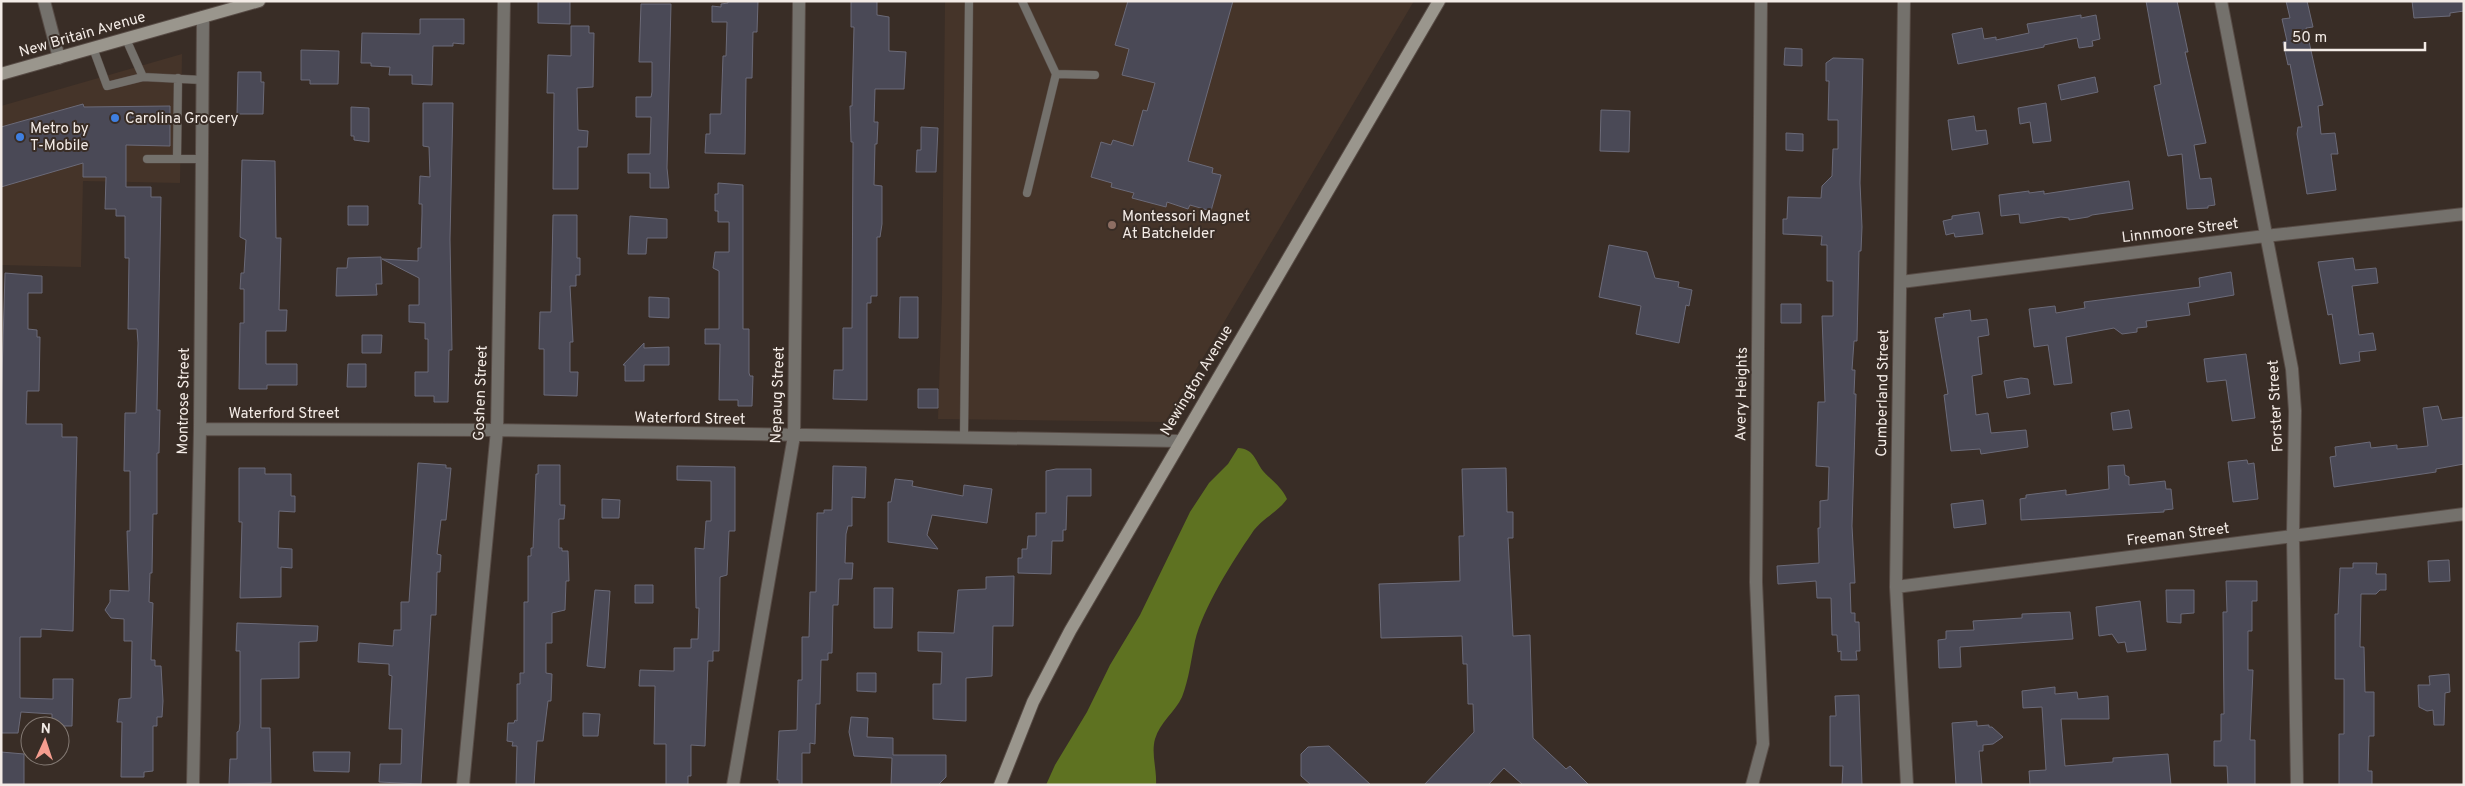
<svg xmlns="http://www.w3.org/2000/svg" width="2465" height="786" font-family="Overpass,sans-serif">
<style>
.built{fill:#453429}
.forest{fill:#5e7221}
.building{fill:#4a4956;stroke:#6b6a78}
.lines{fill:none;stroke-linecap:round;stroke-linejoin:round}
.service-casing{stroke:#574b45;stroke-width:9}
.minor-casing{stroke:#574b45;stroke-width:14}
.tertiary-casing{stroke:#574b45;stroke-width:14}
.secondary-casing{stroke:#574b45;stroke-width:14}
.service{stroke:#74716c;stroke-width:8}
.minor{stroke:#74716c;stroke-width:12}
.tertiary{stroke:#74716c;stroke-width:12}
.secondary{stroke:#9a968d;stroke-width:12}
.shop-dot{fill:#3f7fe0;stroke:#392d26;stroke-width:2}
.education-dot{fill:#8d6e63;stroke:#392d26;stroke-width:2}
.labels{text-anchor:middle;stroke-width:4;stroke-linejoin:round;paint-order:stroke}
.street-label{font-size:15px;fill:#f3ebe6;stroke:#392d26}
.poi-label{font-size:15px;fill:#f3ebe6;stroke:#392d26;text-anchor:start}
</style>
<rect width="100%" height="100%" fill="#392d26"/>
<path class="built" d="M945,1H1414L1165,422L938,419L942,297Z
M182,54L180,183L83,181L81,267L1,265V106Z"/>
<path class="forest" d="M1238,448C1254,449 1255,460 1263,471C1272,481 1281,486 1287,499C1277,513 1261,519 1252,533C1232,562 1203,608 1195,641C1191,660 1189,679 1182,697C1175,712 1160,722 1155,739C1151,754 1157,769 1156,785H1046L1055,765L1087,712L1110,665L1140,615L1190,512L1209,483L1228,464Z"/>
<path class="building" d="M538,1H570V24L538,23Z
M728,1H758L757,32H753L752,78H746L745,154L705,153L706,134H710V114H721L723,56H726L727,22H712V6L721,7V4L728,3Z
M851,1H877V15L889,17V51L906,52L904,89H875L874,122H878L877,144H875L874,185L882,186V224L880,237H877V296H871V303H867V400L833,399L834,370H843V328H852L853,142H851L850,106H852L854,27H851Z
M1128,1H1233L1188,161L1213,168L1212,173L1221,175L1211,211L1190,205L1188,209L1167,202L1166,207L1132,198L1134,193L1111,187L1112,183L1091,177L1101,142L1111,145L1113,140L1133,146L1143,110L1147,111L1155,83L1122,75L1129,49L1115,45Z
M2146,1H2177L2188,52H2185L2206,143L2194,145L2200,179L2211,178L2215,205L2208,206V208L2187,209L2182,154L2168,156L2154,86L2161,84Z
M2286,1H2307L2313,27L2306,28L2323,105L2318,106L2321,134L2335,133L2338,154H2331L2336,190L2307,194L2297,134L2298,127H2302L2290,64L2288,65L2283,42L2287,41L2282,19L2290,18Z
M2412,1H2464V11L2450,13V16L2414,18Z
M641,4H671L667,168L669,188H650V173H628V154H650L651,117H636V97H651L652,92V62H639Z
M2081,15V18L2096,15L2100,39L2092,41L2093,46L2079,48L2077,38L2044,45V47L1958,64L1952,34L1982,28L1984,39L1996,37V40L2029,33L2027,24Z
M420,19H464V44L453,43V46H433L432,85L412,84V75H389L390,67L371,66V63H361L362,33L420,34Z
M571,26H589V33H594L593,87L577,88L578,130L588,131L587,147H578V189H553L554,93H547L548,55L571,56Z
M1785,48L1802,49V66L1784,65Z
M301,50L339,51L338,84H310V80H301Z
M1833,58L1863,59L1860,183L1862,227L1861,251H1859L1857,341H1854L1852,370H1855L1854,394H1856L1852,526L1855,583H1850L1851,613H1855V622H1859L1860,651H1856L1857,660H1841V651L1838,652L1837,635H1832L1831,598H1817L1816,581L1778,584L1777,566L1819,563L1818,528H1820V501L1828,500L1829,467L1816,466L1818,402H1825L1822,316H1833V281H1827V245H1821L1822,236L1783,234V219H1787L1788,197L1821,198L1822,186L1832,176L1833,149H1838V120H1828L1829,81H1826V63Z
M238,72H261V82H264L263,114H237Z
M2095,77L2098,92L2061,100L2058,85Z
M423,103H453L450,239L452,350H449L448,402H434V396H415V372H428V339H425V323L409,322V305H419V278L382,259L418,261V248H421L422,214V204H419L420,176L430,177L429,147L423,146Z
M2046,103L2051,141L2033,143L2030,122L2020,124L2018,108Z
M83,104L84,107L170,106V146L126,145V187H151V197H161L157,410H160L159,453H157V514H153L152,573H150L149,602L153,603L151,660H155V666H161L163,701L162,717H157V726H153V771L144,772V777H121L122,722H117L119,699L131,698L132,641H124V619L111,618L105,610L110,602V590L129,591L127,531H130V471H124L125,413H136L138,343L137,329H128L129,258H125V216H116V209H105L106,177H83V163L1,187V127Z
M351,107L369,108V142L354,140V136H351Z
M1601,110L1630,111L1629,152L1600,151Z
M1974,116L1976,131L1986,130L1988,144L1952,150L1948,120Z
M921,127L938,128L936,172H916L917,150H921Z
M1786,133L1803,134V151L1786,150Z
M242,160L275,161L276,238H281L279,310H287L286,331H266V364H297V385H267V389H239L240,323H244V289H240L241,273H244L246,240L240,237Z
M2129,181L2133,209L2092,215L2088,217L2069,220V218L2061,217L2024,223H2020L2019,214L2001,216L1999,195L2029,191V193L2044,191V194Z
M718,183L743,185V329H749V373L750,376H753L752,406H738V400H719L720,344H705V329H719V271L713,268L715,252H729V222H718V211H715V194H718Z
M348,206H368V225H348Z
M1979,212L1983,234L1955,237L1954,233L1946,235L1943,221L1952,219V216Z
M553,215H577V258H580V275H576V286H570L573,342H570V372H578L577,396L544,395V349H539L540,312H551Z
M630,216L667,219V238H647L646,254H628Z
M1609,245L1647,252L1655,278L1679,282L1678,287L1692,290L1689,306L1686,305L1679,343L1636,334L1641,306L1599,297Z
M381,257L382,284H376L377,295L336,296L337,268H347L348,258Z
M2353,258L2355,270L2376,268L2378,283L2352,286L2359,335L2373,333L2376,350L2359,352L2360,361L2340,364L2332,314L2328,315L2318,262Z
M2231,272L2234,295L2188,303L2190,315L2146,321L2147,327L2137,328V332L2122,334L2114,328L2066,337L2072,383L2054,385L2048,345L2034,347L2029,309L2055,306L2056,313L2085,308L2084,302L2200,287L2199,278Z
M5,273L42,276V293H28V329L37,330V337H40L39,391H27L26,424H62V437H77L76,481L73,631L41,629V637H20V698L53,699V679H73L72,726H52V714L21,712L18,733H1V411Z
M649,297L669,298V318L649,317Z
M900,297H918V338H899Z
M1781,304H1801V323H1781Z
M1970,310L1971,321L1987,319L1989,335L1978,337L1982,374L1972,376L1976,415L1988,413L1991,433L2026,430L2028,447L1981,454L1980,449L1951,451L1944,395L1948,394L1935,318L1944,317L1943,314Z
M362,335H382L381,353H362Z
M644,343V348L669,347V365H644V381H625V365H623Z
M2246,354L2255,418L2232,421L2226,380L2207,382L2204,359Z
M348,364H366V387H347Z
M2021,378L2028,379L2030,394L2007,398L2004,381Z
M918,389H938V408H918Z
M2438,406L2442,420L2464,417V464L2436,469V472L2334,487L2330,457L2336,456L2335,447L2370,442L2371,448L2397,445V449L2428,446L2423,408Z
M2129,410L2132,428L2113,430L2111,413Z
M2247,460L2248,464L2254,463L2258,499L2233,502L2228,462Z
M418,463L446,465V468H451L446,520H441L437,554L441,555L440,572H437L436,615H431L421,784L379,782L380,764H401L402,729H389L392,676L389,675V664L358,662L359,643L393,646L394,630H401V602H409Z
M538,465H560V505H565L564,519H559V548H562V551H568L569,581H566L565,610L552,613V643H546V673L552,674L551,701H548L543,741H537L534,785H516L517,746H512L513,742L507,741L508,723H514L515,720L517,721V684H520V673H524V602H528V556H531V548H533L536,474H538Z
M2124,465L2125,475L2129,477V485L2165,481L2166,489H2171L2173,509L2164,510V512L2021,520L2020,499L2026,498V495L2066,490V495L2109,489L2108,466Z
M677,466L735,467V531H729L727,575L720,577L719,651H713V661H708L705,746L691,745V776H688V785H666V744H654L655,686H639L640,670L674,671V648H691V639H698L699,608H696L695,548L704,549L706,521H711V481L677,480Z
M833,466L866,467L865,498L852,497V526H848L846,534L845,563H853L852,579H839L838,605H833L832,653H828V660H821L820,704H816L815,744L810,743V753H802V785H779V780H777L779,731L797,730L798,680H802V637H809L810,592H816L817,513H824V510H832Z
M239,468H265V474H291V496H295V512L279,511L278,548L292,549V568L281,567V597L240,598L242,522H239Z
M1506,468L1507,512H1513V538H1508L1513,636L1530,635L1533,738L1566,769L1570,766L1589,785H1523L1504,768L1488,785H1424L1474,732L1473,704H1468L1467,664H1463L1462,636L1381,638L1379,584L1460,581L1459,536H1464L1462,469Z
M1056,469H1091V496H1067L1066,530H1063V541H1052L1051,574L1018,573V558H1022V549H1027L1028,536H1036V513H1046V471Z
M895,479L913,481L912,486L963,496L964,485L992,489L987,523L932,515L927,535L938,549L888,542V502H891Z
M602,499L620,500L619,518H602Z
M1983,500L1986,524L1954,528L1951,504Z
M2449,560L2450,581L2429,582L2428,561Z
M2353,563H2377L2376,574H2386V590H2380L2376,594H2361L2360,647H2364L2365,692H2374V736H2369L2368,771H2372V785H2339V734H2344V679H2335V614H2338L2340,568H2353Z
M1014,576L1013,626H993L992,676L966,678V721L933,719V684H941L942,652L918,651V632L954,633L958,590L986,589V577Z
M2226,581H2257V601H2252V631H2248V670H2253L2250,740H2255V785H2228L2227,766H2214V741H2221V714H2224L2223,612H2227Z
M635,585H653V603H635Z
M874,588H893L892,628H874Z
M595,590L610,591L605,668L587,666Z
M2166,590H2194V613L2181,614V623L2167,622Z
M2140,601L2146,650L2127,652L2125,642L2118,643L2112,634L2099,636L2096,607Z
M2070,612L2073,639L1960,647L1961,667L1939,668L1938,640L1946,639V631L1974,630L1973,621L2022,618V614Z
M237,623L318,626L317,641L299,642V678L261,679V728H270L271,783L229,784L230,759H237V732L239,731L240,723V651H236Z
M857,673H876V692L857,691Z
M2449,674L2450,692L2445,693L2444,725H2434L2433,710L2427,711L2419,707L2418,685H2430L2429,676Z
M2055,687V694L2077,692L2078,699L2108,696L2109,719H2061L2065,766L2113,762V758L2168,754L2171,785H2030L2029,771L2046,770L2042,707L2023,708L2022,691Z
M1859,695L1862,785H1842L1843,766H1830V716H1836L1835,696Z
M583,713L600,714L598,736H583Z
M851,717L868,718L867,737L893,738V755H946V777L938,785H891L892,758L854,756L849,732Z
M1977,721V726L1989,725V727H1992L2003,737L1993,744L1983,745V751H1979L1982,785H1956L1952,723Z
M1329,746L1371,785H1311L1301,776V754L1308,747Z
M1,752L24,754V785H1Z
M313,752H350L349,772L314,771Z"/>
<g class="lines">
<defs>
<path id="service" d="M1022,1L1056,74L1027,193
M93,48L107,86L143,77L126,39
M1056,74L1095,75
M143,77L202,80
M178,78L177,159H202
M147,159H177
M964,437L969,1"/>
<path id="minor" d="M1904,1L1896,587L1907,785
M2221,1L2292,369L2295,411L2293,536L2297,785
M1901,282L2265,236L2464,214
M200,429L497,430L1179,441
M1896,587L2464,514
M193,785L200,429L203,17
M463,785L497,430L504,1
M733,785L794,436L799,1
M1752,785L1763,744L1756,582L1761,1"/>
<path id="tertiary" d="M44,1L59,58"/>
<path id="secondary" d="M1,74L259,1
M1000,785L1033,702L1070,631L1439,1"/>
</defs>
<use href="#service" class="service-casing"/>
<use href="#minor" class="minor-casing"/>
<use href="#tertiary" class="tertiary-casing"/>
<use href="#secondary" class="secondary-casing"/>
<use href="#service" class="service"/>
<use href="#minor" class="minor"/>
<use href="#tertiary" class="tertiary"/>
<use href="#secondary" class="secondary"/>
</g>
<g class="shop-dot">
<circle cx="115" cy="118" r="5"/>
<circle cx="20" cy="137" r="5"/>
</g>
<circle class="education-dot" cx="1112" cy="225" r="5"/>
<g class="labels">
<g class="street-label">
<text transform="translate(82 34) rotate(-16)" y="5">New Britain Avenue</text>
<text transform="translate(2180 230) rotate(-7)" y="5">Linnmoore Street</text>
<text transform="translate(1196 380) rotate(-59)" y="5">Newington Avenue</text>
<text transform="translate(480 393) rotate(-88)" y="5">Goshen Street</text>
<text transform="translate(1882 393) rotate(-89)" y="5">Cumberland Street</text>
<text transform="translate(1741 394) rotate(-89)" y="5">Avery Heights</text>
<text transform="translate(777 395) rotate(-88)" y="5">Nepaug Street</text>
<text transform="translate(183 401) rotate(-89)" y="5">Montrose Street</text>
<text transform="translate(2275 406) rotate(-93)" y="5">Forster Street</text>
<text x="284" y="418">Waterford Street</text>
<text transform="translate(690 418) rotate(1)" y="5">Waterford Street</text>
<text transform="translate(2178 534) rotate(-7)" y="5">Freeman Street</text>
</g>
<g class="poi-label">
<text x="125" y="123">Carolina Grocery</text>
<text x="30" y="133">Metro by<tspan x="30" dy="17">T-Mobile</tspan></text>
<text x="1122" y="221">Montessori Magnet<tspan x="1122" dy="17">At Batchelder</tspan></text>
</g>
</g>
<rect width="2465" height="786" fill="none" stroke="#f3ebe6" stroke-width="5"/>
<g transform="translate(45 741) rotate(3)"><circle r="24" fill="#392d26" stroke="#837973"/>
<path d="M0-4L9 19L0 12L-9 19Z" fill="#f59d8f"/>
<text y="-8" font-size="14" font-weight="bold" text-anchor="middle" fill="#f3ebe6">N</text>
</g>
<path d="M2285 42v8h140v-8" fill="none" stroke="#f3ebe6" stroke-width="2.5"/>
<text x="2292" y="42" font-size="15" fill="#f3ebe6" stroke="#392d26" stroke-width="4" paint-order="stroke">50 m</text>
</svg>
